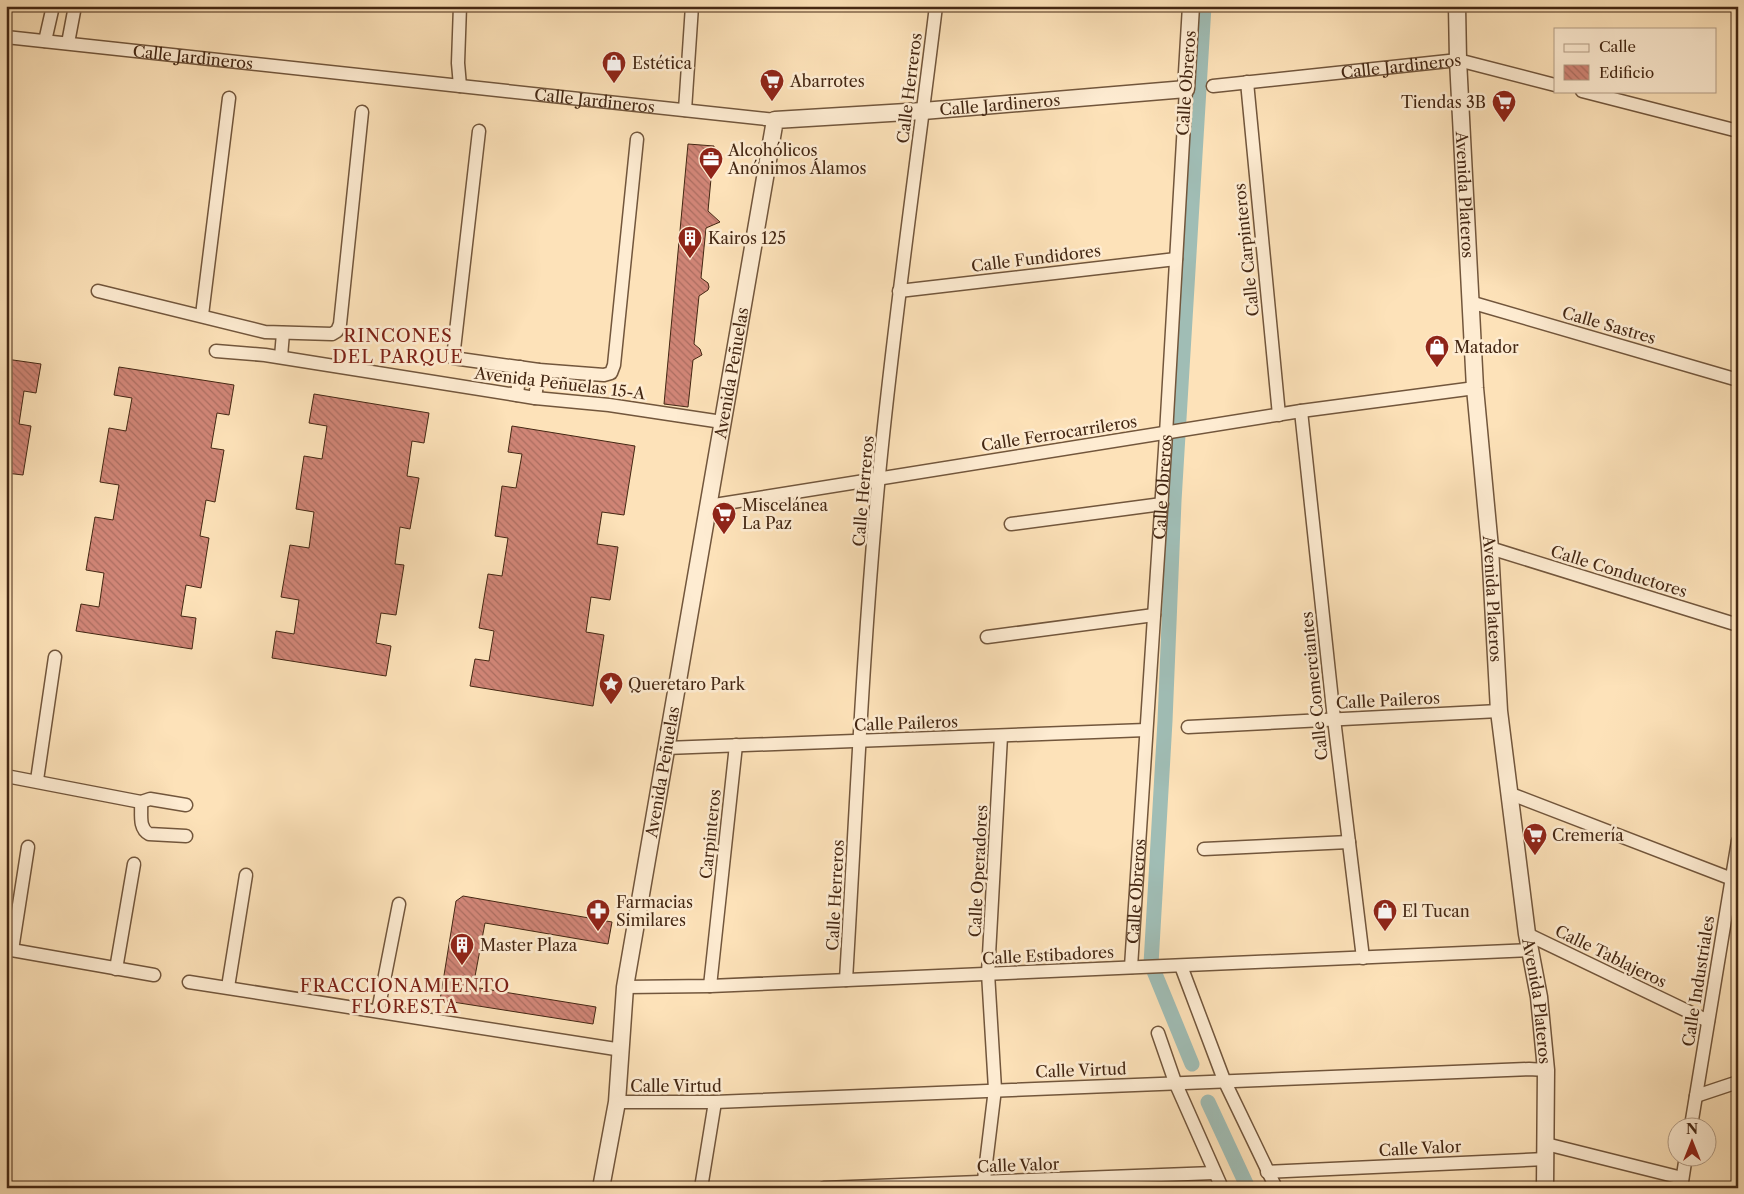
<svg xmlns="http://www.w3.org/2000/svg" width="1744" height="1194" font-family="'Libre Caslon Text',serif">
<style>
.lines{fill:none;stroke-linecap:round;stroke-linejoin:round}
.canal{stroke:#a0bdb5;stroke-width:15}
.building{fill:url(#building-back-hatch);stroke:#442713}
.minor-casing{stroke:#72563c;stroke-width:15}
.tertiary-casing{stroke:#72563c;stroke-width:19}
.minor{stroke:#feecd2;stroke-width:12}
.tertiary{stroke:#feecd2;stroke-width:16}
.labels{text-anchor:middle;stroke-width:5;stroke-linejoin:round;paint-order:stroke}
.street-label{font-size:16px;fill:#442713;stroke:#feecd2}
.poi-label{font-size:16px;fill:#442713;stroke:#feecd2;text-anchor:start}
.neighbourhood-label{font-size:18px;letter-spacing:1px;fill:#7a1f14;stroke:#feecd2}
</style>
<defs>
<pattern id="building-back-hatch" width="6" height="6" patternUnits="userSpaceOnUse" patternTransform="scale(1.25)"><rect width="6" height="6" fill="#d08576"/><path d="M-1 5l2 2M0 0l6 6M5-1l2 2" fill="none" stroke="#aa6d60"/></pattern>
</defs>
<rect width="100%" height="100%" fill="#fde2b9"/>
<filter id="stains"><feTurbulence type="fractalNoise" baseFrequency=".004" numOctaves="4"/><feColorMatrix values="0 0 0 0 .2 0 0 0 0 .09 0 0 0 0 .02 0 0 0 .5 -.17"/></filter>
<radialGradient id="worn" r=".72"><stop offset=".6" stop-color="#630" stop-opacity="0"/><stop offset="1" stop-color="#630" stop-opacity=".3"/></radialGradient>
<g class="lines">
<path class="canal" d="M1192,1064L1151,964L1165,721L1174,501L1204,6
M1208,1102L1248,1188"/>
</g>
<path class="building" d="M688,144L714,146L708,211L720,222L706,228L701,278L708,283L709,287L708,290L699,296L694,344L700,349L702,355L693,360L688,407L664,404Z
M6,359L41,364L36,393L24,391L19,424L31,426L23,475L6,473Z
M119,367L234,385L229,415L217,413L211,448L224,450L215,502L206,500L200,536L209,538L201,588L186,585L181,616L196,618L192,649L76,631L81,604L99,607L104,573L86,570L95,517L113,520L119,485L100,482L109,428L126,431L132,398L114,395Z
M314,394L429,413L424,443L412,441L407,476L419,478L410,529L400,527L395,564L404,565L396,615L381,613L376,643L391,646L386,676L272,658L276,631L294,634L299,600L281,597L290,545L309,548L314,512L296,509L304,456L322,459L327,426L309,423Z
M512,426L635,446L624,515L602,512L597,544L618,547L610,600L591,597L586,632L604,635L593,706L470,686L475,659L489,661L494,631L479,628L488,574L502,576L508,538L495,536L502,486L516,488L522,454L508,452Z
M463,896L612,922L608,944L485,923L473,987L596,1007L593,1024L440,1000L456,901Z"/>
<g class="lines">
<defs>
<g id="minor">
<path d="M460,6L458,63L460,86"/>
<path id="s1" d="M6,37L775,120"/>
<path d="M45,41L53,6"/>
<path d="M68,43L75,6"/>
<path d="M1247,82L1279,415"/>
<path id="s2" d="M1213,86L1458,60L1555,85"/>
<path d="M1582,91L1738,131"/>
<path d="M685,110L692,6"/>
<path d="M479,131L453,358L539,370L604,375L611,373L614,365L637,139"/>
<path d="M98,291L265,332L332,334L337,331L340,324L362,112"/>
<path d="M899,291L1176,259"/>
<path d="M1470,302L1738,380"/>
<path d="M202,315L229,98"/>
<path d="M216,351L265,355L535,398L609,405L722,422"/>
<path d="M281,357L283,333"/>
<path d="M517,395L520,367"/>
<path d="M535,398L539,370"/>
<path d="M1301,411L1334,719L1363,958"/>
<path d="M708,506L1301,411L1475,388"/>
<path d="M1011,524L1162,504"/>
<path d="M1490,548L1738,625"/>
<path d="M987,637L1154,615"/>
<path d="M1188,727L1499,711"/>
<path d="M666,748L1146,730"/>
<path d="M6,776L141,802L150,799L186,805"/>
<path d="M37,780L55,657"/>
<path d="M1511,794L1732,879"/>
<path d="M141,802C142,813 138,828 149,834L186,836"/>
<path d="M1204,849L1349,842"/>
<path d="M1527,934L1708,1021"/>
<path d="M6,949L154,975"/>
<path d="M12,950L28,847"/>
<path d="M1181,966L1224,1080L1276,1188"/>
<path id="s3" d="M1131,967L1166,434L1186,89"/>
<path d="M116,969L134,864"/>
<path d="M846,980C856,812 863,643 879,475C894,318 917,163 936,6"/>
<path d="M189,982L622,1050"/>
<path d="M710,986L736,745"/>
<path d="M228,987L246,875"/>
<path d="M625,987L710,986L1531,950"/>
<path d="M378,1011L399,904"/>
<path d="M1158,1033L1175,1082L1222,1188"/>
<path d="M1696,1096L1738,1082"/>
<path d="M617,1102H715L1529,1069L1546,1070"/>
<path d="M1691,1126L1738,841"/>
<path d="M1546,1144L1682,1178"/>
<path d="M1267,1172L1546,1159"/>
<path d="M701,1188L715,1102"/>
<path d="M824,1188L1214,1173"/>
<path d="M983,1188L995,1089L988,973L1001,736"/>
<path d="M1681,1188L1686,1156"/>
</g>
<g id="tertiary">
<path id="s4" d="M1457,6L1458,60L1475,388L1490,548L1499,711L1527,934L1539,997L1546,1070L1545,1188"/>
<path id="s5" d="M601,1188L617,1102L625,987L775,120L923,111L1186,89L1191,6"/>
</g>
</defs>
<use href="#minor" class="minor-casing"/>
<use href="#tertiary" class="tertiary-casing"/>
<use href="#minor" class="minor"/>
<use href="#tertiary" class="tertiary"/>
</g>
<defs>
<symbol id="shop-pin" viewBox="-11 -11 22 30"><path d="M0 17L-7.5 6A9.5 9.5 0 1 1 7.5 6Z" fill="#8f2418" stroke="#feecd2"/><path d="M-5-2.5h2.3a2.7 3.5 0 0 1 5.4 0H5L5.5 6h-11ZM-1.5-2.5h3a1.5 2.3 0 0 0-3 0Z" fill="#fff"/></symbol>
<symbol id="supermarket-pin" viewBox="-11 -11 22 30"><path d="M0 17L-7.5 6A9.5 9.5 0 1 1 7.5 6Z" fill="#8f2418" stroke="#feecd2"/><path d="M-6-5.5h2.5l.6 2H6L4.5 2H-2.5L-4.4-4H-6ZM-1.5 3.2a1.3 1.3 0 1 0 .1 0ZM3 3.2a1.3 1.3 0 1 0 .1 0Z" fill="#fff"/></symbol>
<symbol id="office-pin" viewBox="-11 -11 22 30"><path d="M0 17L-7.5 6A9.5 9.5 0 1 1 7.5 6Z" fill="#8f2418" stroke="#feecd2"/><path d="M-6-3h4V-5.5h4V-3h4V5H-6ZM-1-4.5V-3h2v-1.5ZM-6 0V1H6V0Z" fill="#fff"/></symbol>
<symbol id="building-pin" viewBox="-11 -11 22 30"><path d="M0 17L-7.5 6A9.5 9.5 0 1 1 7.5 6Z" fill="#8f2418" stroke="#feecd2"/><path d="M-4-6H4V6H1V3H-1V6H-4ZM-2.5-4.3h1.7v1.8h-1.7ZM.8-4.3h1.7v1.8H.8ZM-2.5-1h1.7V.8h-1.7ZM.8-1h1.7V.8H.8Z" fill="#fff"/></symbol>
<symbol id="sight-pin" viewBox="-11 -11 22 30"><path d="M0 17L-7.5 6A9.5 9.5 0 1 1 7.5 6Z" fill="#8f2418" stroke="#feecd2"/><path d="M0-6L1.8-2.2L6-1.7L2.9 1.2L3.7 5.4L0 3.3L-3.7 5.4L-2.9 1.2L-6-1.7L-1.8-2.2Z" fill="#fff"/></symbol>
<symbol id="pharmacy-pin" viewBox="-11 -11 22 30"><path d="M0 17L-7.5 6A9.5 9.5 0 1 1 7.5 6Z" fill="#8f2418" stroke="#feecd2"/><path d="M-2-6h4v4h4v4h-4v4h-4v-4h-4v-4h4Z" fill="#fff"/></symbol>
</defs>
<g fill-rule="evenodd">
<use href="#shop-pin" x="600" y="49" width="28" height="38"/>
<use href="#supermarket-pin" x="758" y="67" width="28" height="38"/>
<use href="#supermarket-pin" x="1490" y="88" width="28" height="38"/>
<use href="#office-pin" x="697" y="145" width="28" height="38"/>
<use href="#building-pin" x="676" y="224" width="28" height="38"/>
<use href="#shop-pin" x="1423" y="333" width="28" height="38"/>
<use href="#supermarket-pin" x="710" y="500" width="28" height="38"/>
<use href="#sight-pin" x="597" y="670" width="28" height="38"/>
<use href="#supermarket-pin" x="1521" y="821" width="28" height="38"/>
<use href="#pharmacy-pin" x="584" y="897" width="28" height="38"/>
<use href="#shop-pin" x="1371" y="897" width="28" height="38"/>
<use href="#building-pin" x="448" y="931" width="28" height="38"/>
</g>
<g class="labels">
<g class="street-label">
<text dy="6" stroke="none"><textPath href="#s1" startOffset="188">Calle Jardineros</textPath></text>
<text dy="6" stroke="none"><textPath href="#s2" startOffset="189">Calle Jardineros</textPath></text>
<text transform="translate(1186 83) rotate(-86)" y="6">Calle Obreros</text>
<text transform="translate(909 88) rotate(-83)" y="6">Calle Herreros</text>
<text dy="6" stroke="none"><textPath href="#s1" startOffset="592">Calle Jardineros</textPath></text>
<text dy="6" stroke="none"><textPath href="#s5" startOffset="1308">Calle Jardineros</textPath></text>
<text dy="6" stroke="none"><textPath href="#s4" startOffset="189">Avenida Plateros</textPath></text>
<text transform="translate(1246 250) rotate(-96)" y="6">Calle Carpinteros</text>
<text transform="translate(1036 258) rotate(-7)" y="6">Calle Fundidores</text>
<text transform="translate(1609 325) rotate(16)" y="6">Calle Sastres</text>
<text dy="6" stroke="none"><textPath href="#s5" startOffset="826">Avenida Peñuelas</textPath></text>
<text transform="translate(560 383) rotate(7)" y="6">Avenida Peñuelas 15-A</text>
<text transform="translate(1059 433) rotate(-9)" y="6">Calle Ferrocarrileros</text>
<text dy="6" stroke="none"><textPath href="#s3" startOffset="481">Calle Obreros</textPath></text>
<text transform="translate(863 491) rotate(-85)" y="6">Calle Herreros</text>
<text transform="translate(1619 571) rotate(17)" y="6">Calle Conductores</text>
<text dy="6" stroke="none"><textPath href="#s4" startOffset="594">Avenida Plateros</textPath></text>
<text transform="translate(1314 686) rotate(-96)" y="6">Calle Comerciantes</text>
<text transform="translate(1388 700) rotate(-3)" y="6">Calle Paileros</text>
<text transform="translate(906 723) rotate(-2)" y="6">Calle Paileros</text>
<text dy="6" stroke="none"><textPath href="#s5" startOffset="421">Avenida Peñuelas</textPath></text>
<text transform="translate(710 834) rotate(-84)" y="6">Carpinteros</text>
<text transform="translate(978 871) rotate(-87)" y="6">Calle Operadores</text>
<text dy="6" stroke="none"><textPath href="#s3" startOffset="76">Calle Obreros</textPath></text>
<text transform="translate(835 895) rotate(-87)" y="6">Calle Herreros</text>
<text transform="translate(1048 955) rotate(-3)" y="6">Calle Estibadores</text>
<text transform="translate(1611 956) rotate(26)" y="6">Calle Tablajeros</text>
<text transform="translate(1698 981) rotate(-81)" y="6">Calle Industriales</text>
<text dy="6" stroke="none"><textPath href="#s4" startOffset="999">Avenida Plateros</textPath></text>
<text transform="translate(1081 1070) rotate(-2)" y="6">Calle Virtud</text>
<text x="676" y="1092">Calle Virtud</text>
<text transform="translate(1420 1148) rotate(-3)" y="6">Calle Valor</text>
<text transform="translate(1018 1165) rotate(-2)" y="6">Calle Valor</text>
</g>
<g class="poi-label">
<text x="632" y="69">Estética</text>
<text x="790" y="87">Abarrotes</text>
<text x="1486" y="108" text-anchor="end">Tiendas 3B</text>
<text x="728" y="156">Alcohólicos<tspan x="728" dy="18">Anónimos Álamos</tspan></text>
<text x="708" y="244">Kairos 125</text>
<text x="1454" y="353">Matador</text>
<text x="742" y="511">Miscelánea<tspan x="742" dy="18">La Paz</tspan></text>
<text x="628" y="690">Queretaro Park</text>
<text x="1552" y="841">Cremería</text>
<text x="616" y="908">Farmacias<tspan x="616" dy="18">Similares</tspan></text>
<text x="1402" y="917">El Tucan</text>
<text x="480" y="951">Master Plaza</text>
</g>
<g class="neighbourhood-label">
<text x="398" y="342">RINCONES<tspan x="398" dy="21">DEL PARQUE</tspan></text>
<text x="405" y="992">FRACCIONAMIENTO<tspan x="405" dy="21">FLORESTA</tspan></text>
</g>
</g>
<rect width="1744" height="1194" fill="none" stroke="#fde2b9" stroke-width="25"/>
<rect x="8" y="8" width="1729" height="1179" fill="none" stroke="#442713" stroke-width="2.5"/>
<rect x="12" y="12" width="1719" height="1169" fill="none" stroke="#442713"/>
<rect x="1554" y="28" width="162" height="65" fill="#feecd2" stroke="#b49d86"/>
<rect x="1564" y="44" width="25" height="8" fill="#feecd2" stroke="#b49d86"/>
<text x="1599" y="52" font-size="15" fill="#442713">Calle</text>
<rect x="1564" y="65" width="25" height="15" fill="url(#building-back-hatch)" stroke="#b49d86"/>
<text x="1599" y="78" font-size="15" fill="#442713">Edificio</text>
<g transform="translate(1692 1142)"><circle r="24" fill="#feecd2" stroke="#b49d86"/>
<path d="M0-4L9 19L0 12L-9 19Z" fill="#8f2418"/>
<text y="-8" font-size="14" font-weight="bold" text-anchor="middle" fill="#442713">N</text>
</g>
<rect width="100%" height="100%" filter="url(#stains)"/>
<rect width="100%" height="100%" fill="url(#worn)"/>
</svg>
